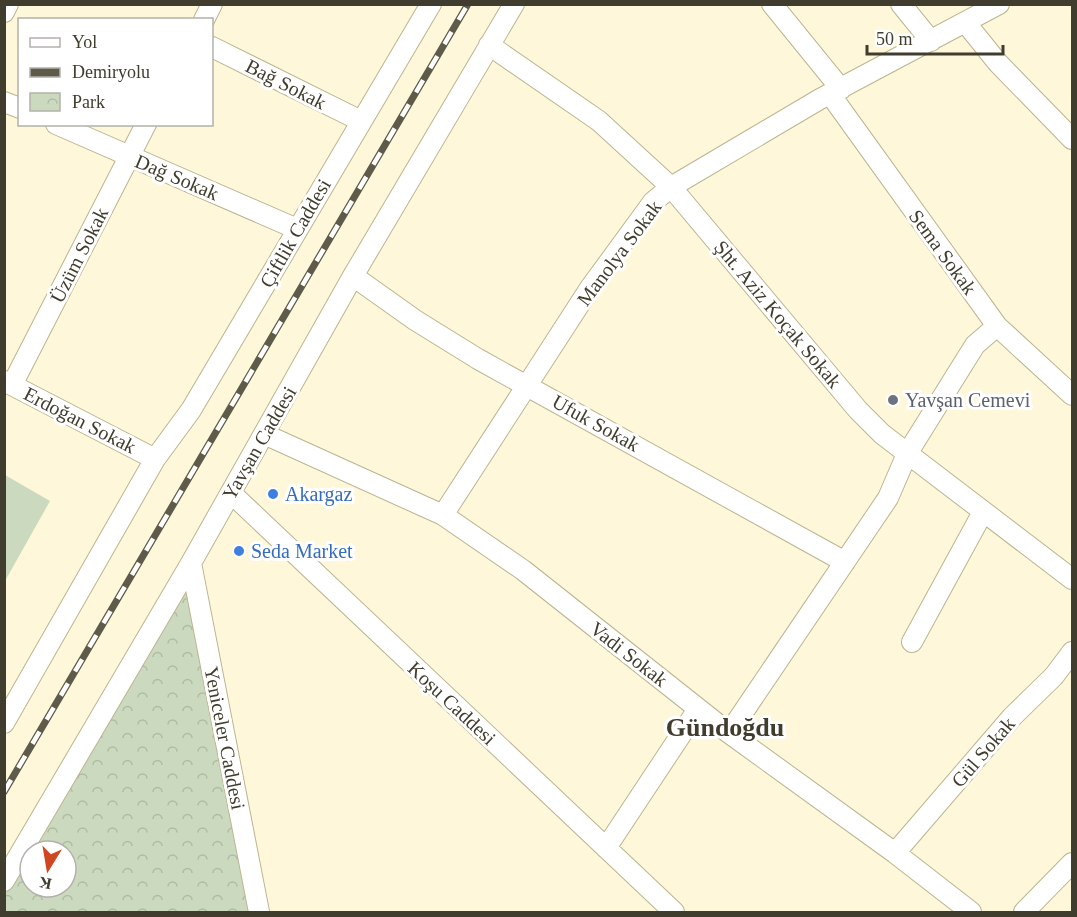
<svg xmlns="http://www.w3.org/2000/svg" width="1077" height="917" font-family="Georgia,serif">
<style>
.green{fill:#cbdabf}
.park{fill:url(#park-crowns);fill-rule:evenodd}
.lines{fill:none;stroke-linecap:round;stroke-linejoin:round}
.minor-casing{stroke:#bcb490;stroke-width:22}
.minor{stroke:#fff;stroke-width:20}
.rail-casing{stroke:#5f5b4a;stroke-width:7}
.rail{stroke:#fff;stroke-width:4.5;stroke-dasharray:14;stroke-linecap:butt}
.worship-dot{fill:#6b7280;stroke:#fff;stroke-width:2}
.shop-dot{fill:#3f7fe0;stroke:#fff;stroke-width:2}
.labels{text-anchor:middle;stroke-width:6;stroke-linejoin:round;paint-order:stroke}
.street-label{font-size:20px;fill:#403d2e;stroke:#fff}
.worship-label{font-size:20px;fill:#5b616d;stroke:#fff;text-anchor:start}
.shop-label{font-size:20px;fill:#366cbe;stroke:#fff;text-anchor:start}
.district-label{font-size:26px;font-weight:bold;fill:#403d2e;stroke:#fff}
</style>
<defs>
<pattern id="park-crowns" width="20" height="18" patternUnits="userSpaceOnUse" patternTransform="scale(1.5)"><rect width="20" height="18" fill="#cbdabf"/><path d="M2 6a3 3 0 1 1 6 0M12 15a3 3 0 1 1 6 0" fill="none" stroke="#afbca4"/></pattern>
</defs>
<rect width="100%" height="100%" fill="#fef7da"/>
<path class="green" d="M5,475L50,501L5,581Z"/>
<path class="park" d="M191,563L259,912H5V881ZM30,851H66V887H30Z"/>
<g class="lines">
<defs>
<path id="minor" d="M772,4L841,89
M901,4L931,41
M4,12L8,4
M204,20L212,4
M965,22L998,63L1072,139
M489,45L599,121L671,187L858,410L882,434L1072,579
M212,47L361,121
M830,94L997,326L1072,395
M4,102L20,108
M56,124L297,229
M353,276L415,320L478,359L845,562
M4,381L155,459
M12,385L146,124
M264,434L443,515L523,570L729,733L895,853L971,912
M231,493L674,912
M443,515L590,288L653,202L671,187L820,99L999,4
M191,563L259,912
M912,642L983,512
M4,723L155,459L191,410L431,4
M729,733L888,498L907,454L975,345L997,326
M606,848L698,709
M895,853L1012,717L1054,676L1072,652
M4,881L191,563L353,276L514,4
M1024,912L1072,863"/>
</defs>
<use href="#minor" class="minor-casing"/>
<use href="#minor" class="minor"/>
<defs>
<path id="rail" d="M4,792L468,4"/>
</defs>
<use href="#rail" class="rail-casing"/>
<use href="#rail" class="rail"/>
</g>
<circle class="worship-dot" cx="893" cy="400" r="6"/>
<g class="shop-dot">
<circle cx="273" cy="494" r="6"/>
<circle cx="239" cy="551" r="6"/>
</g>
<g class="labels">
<g class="street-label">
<text transform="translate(286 84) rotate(27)" y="7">Bağ Sokak</text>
<text transform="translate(177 177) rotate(23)" y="7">Dağ Sokak</text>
<text transform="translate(295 233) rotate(-60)" y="7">Çiftlik Caddesi</text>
<text transform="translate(943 252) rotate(54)" y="7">Sema Sokak</text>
<text transform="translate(619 253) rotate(-53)" y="7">Manolya Sokak</text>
<text transform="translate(79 255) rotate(-63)" y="7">Üzüm Sokak</text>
<text transform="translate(778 314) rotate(50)" y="7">Şht. Aziz Koçak Sokak</text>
<text transform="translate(80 420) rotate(27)" y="7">Erdoğan Sokak</text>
<text transform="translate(596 423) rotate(29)" y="7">Ufuk Sokak</text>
<text transform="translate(259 443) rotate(-60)" y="7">Yavşan Caddesi</text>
<text transform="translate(629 654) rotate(38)" y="7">Vadi Sokak</text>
<text transform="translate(452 703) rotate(43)" y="7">Koşu Caddesi</text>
<text transform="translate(225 738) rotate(79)" y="7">Yeniceler Caddesi</text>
<text transform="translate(983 752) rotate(-49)" y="7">Gül Sokak</text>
</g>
<g class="worship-label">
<text x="905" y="407">Yavşan Cemevi</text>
</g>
<g class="shop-label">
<text x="285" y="501">Akargaz</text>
<text x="251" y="558">Seda Market</text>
</g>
<g class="district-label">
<text x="725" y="736">Gündoğdu</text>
</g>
</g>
<rect width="1077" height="917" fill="none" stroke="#403d2e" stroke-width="12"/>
<rect x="18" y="18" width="195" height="108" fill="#ffffff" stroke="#b3b1ab" stroke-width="1.5"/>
<rect x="30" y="38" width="30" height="9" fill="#ffffff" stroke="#b3b1ab" stroke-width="1.5"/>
<text x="72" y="48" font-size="18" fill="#403d2e">Yol</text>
<rect x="30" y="68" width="30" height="9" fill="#5f5b4a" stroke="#b3b1ab" stroke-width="1.5"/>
<text x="72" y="78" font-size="18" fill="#403d2e">Demiryolu</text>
<rect x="30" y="93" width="30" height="18" fill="url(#park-crowns)" stroke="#b3b1ab" stroke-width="1.5"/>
<text x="72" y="108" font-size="18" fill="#403d2e">Park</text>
<g transform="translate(48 869) rotate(191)"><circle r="28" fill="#ffffff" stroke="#b3b1ab" stroke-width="1.5"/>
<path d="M0-4.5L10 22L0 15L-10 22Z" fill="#cf4620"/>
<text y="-9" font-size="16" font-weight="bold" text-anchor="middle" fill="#403d2e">K</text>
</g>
<path d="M867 45v9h136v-9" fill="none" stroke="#403d2e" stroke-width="3"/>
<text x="876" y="45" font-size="18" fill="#403d2e" stroke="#ffffff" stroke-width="4.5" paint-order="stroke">50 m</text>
</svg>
